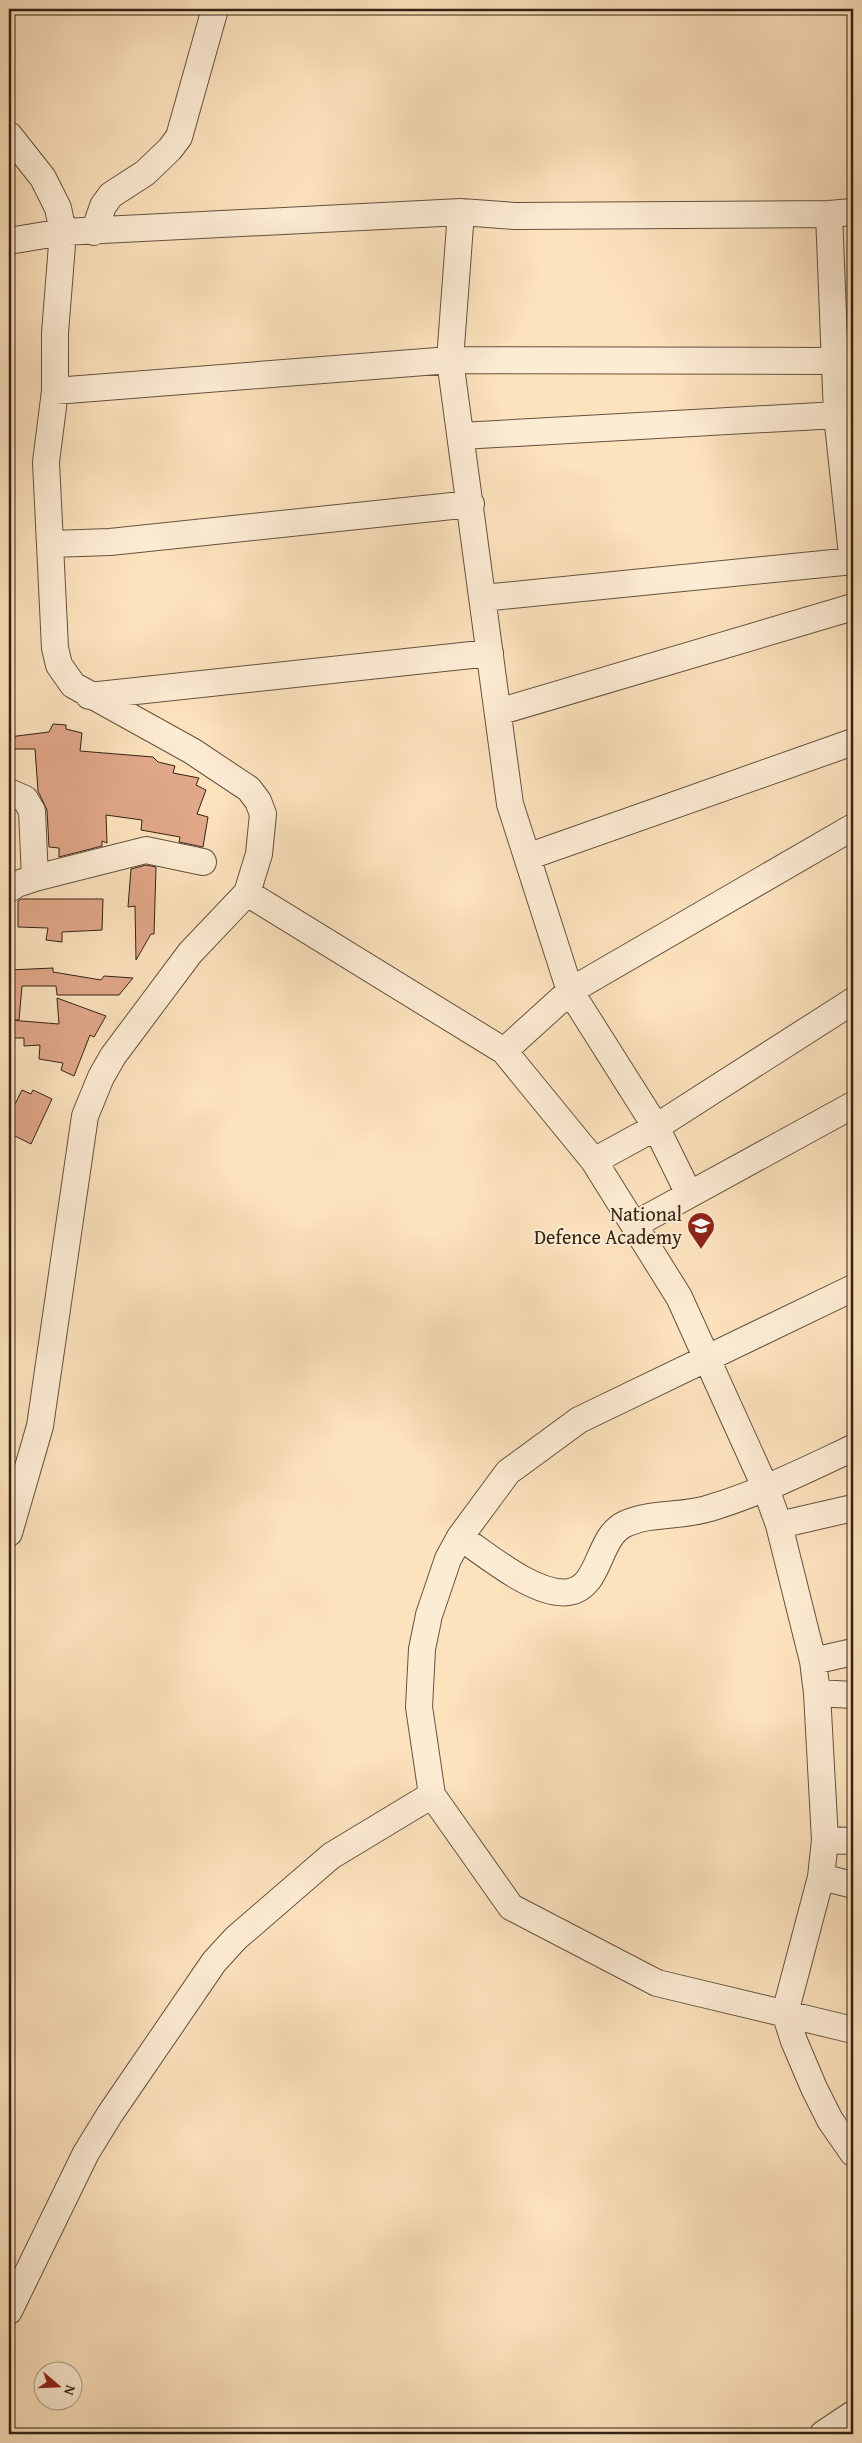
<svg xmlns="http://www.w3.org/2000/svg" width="862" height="2443" font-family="'Gentium Book Plus',serif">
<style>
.building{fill:#e1a789;stroke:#332215}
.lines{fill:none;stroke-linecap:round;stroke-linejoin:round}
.minor-casing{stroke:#65523f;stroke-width:28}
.minor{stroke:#fdecd4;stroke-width:26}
.labels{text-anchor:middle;stroke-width:4;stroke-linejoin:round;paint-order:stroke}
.poi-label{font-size:20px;fill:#332215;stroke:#fdecd4;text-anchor:end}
</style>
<rect width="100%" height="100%" fill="#fce2bd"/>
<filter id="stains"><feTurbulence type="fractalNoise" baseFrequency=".004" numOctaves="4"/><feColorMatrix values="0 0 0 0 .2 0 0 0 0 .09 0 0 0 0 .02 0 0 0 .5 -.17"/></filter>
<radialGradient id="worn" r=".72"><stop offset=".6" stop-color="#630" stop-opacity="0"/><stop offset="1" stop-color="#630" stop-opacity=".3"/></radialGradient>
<path class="building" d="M53,724L66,725V729L82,733L80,751L153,757L158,762L175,766L173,773L199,778L196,785L206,790L197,814L208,817L203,847L179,842L180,837L141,830L142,820L106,815L107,843L102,841V846L59,857V848L49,847L47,810L38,791L35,749H9V737L49,732Z
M146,865L156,867L154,934H151L136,960L135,906L128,907L131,869Z
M21,899H103L102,930L62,932V942L46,940L48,928L18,927V901Z
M53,968V972L101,980L104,976L133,978L119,995H57L56,986H22L19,1020H9V970Z
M57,998L106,1016L94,1037L90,1035L74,1076L61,1070L63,1063L39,1059L40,1045L24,1046V1038H10L9,1020L59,1024Z
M22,1090L31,1094L33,1090L52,1099L31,1144L9,1133V1116Z"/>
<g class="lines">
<defs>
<path id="minor" d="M9,135L43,178L58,208L63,232L55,333V391L46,462L55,648L59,665L73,685L192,751L249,789L258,801L263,814L259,854L247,893L190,953L113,1056L101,1077L85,1116L40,1426L9,1533
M461,212L450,360L510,804L570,991L656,1127L689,1194
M829,214L837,415L853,564
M94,232L103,206L111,195L145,173L170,149L179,137L215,9
M9,241L63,232L461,212L515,216L829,214L853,212
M55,391L450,360L836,361
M461,436L837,415
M51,544L110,542L471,504
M483,598L853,561
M89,696L490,653
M498,712L853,607
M9,792L25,799L32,811L35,878L17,884L9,889
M527,857L853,742
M35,878L146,850L203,862
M247,893L504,1051L594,1161L679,1297L766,1489L779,1525L813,1661L817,1693L825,1840L821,1877L785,2013L794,2041L814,2088L830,2120L853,2153
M504,1051L570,991L853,827
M594,1161L656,1127L853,1001
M634,1225L853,1105
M853,1288L579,1420L508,1472L460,1537L448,1559L429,1615L422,1649L419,1707L432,1795L511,1907L657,1983L853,2030
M779,1525L853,1508
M460,1537C487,1555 536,1597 569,1592C601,1587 597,1537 625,1524C651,1512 683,1517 710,1508C760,1493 806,1470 853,1448
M813,1661L853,1652
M817,1693L853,1695
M825,1840L853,1841
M821,1877L853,1885
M9,2311L86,2153L110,2114L214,1962L236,1938L331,1856L432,1795
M823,2434L853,2414"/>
</defs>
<use href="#minor" class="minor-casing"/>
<use href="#minor" class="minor"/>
</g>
<defs>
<symbol id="university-pin" viewBox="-11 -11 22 30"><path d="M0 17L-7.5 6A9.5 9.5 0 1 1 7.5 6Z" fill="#8f2418" stroke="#fdecd4"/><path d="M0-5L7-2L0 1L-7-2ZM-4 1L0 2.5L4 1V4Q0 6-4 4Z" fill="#fff"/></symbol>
</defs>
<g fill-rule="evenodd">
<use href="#university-pin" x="685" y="1210" width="32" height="43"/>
</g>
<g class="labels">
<g class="poi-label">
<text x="682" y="1221">National<tspan x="682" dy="23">Defence Academy</tspan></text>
</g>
</g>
<rect width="862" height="2443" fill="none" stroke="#fce2bd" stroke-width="30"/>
<rect x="10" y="10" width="842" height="2423" fill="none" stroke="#332215" stroke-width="2.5"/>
<rect x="15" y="15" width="832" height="2413" fill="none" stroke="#332215"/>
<g transform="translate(58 2386) rotate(109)"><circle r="24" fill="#fdecd4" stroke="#ac9b88"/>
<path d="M0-4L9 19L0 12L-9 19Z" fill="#8f2418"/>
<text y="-8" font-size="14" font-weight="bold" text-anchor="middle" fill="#332215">N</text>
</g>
<rect width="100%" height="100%" filter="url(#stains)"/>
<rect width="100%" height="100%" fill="url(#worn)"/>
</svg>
